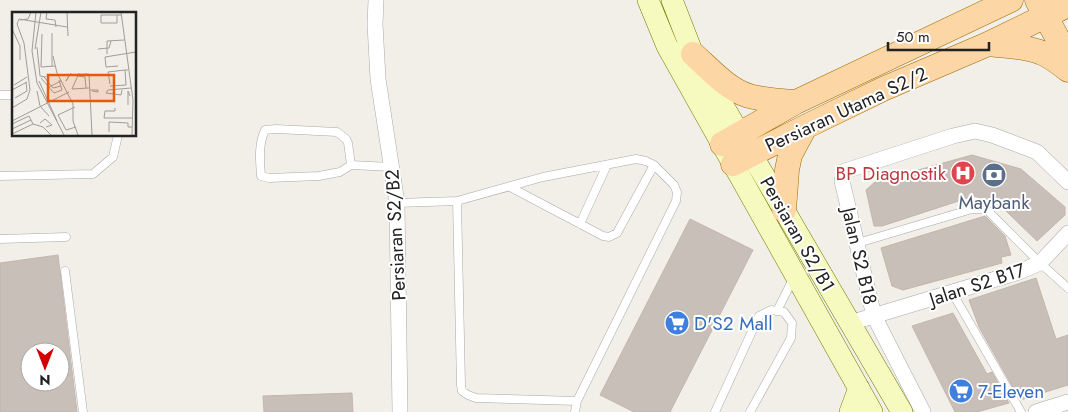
<svg xmlns="http://www.w3.org/2000/svg" width="1068" height="412" font-family="Jost,sans-serif">
<style>
.building{fill:#c7bfb8;stroke:#c4b6ab;fill-rule:evenodd}
.lines{fill:none;stroke-linecap:round;stroke-linejoin:round}
.lane-casing{stroke:#a9a9a9;stroke-width:9}
.street-casing{stroke:#a9a9a9;stroke-width:16}
.secondary-casing{stroke:#707d05;stroke-width:22}
.primary-casing{stroke:#a06b00;stroke-width:25}
.lane{stroke:#fff;stroke-width:8}
.street{stroke:#fff;stroke-width:15}
.secondary{stroke:#f7fabf;stroke-width:21}
.primary{stroke:#fcd6a4;stroke-width:24}
.labels{text-anchor:middle;stroke-width:4;stroke-linejoin:round;paint-order:stroke}
.street-label{font-size:19px;fill:#222;stroke:#fff}
.health-label{font-size:19px;fill:#be3a42;stroke:#fff;text-anchor:end}
.service-label{font-size:19px;fill:#4e5e75;stroke:#fff}
.shop-label{font-size:19px;fill:#366cbe;stroke:#fff;text-anchor:start}
.inset-road{fill:none;stroke:#9f9d99;stroke-width:1}
.view{fill:#e8590c;fill-opacity:0.15;stroke:#e8590c;stroke-width:2.5}
.inset-edge{fill:none;stroke:#222;stroke-width:2.5}
</style>
<rect width="100%" height="100%" fill="#f2efe9"/>
<path class="building" d="M972,155L1021,169L1065,207V215L1037,241L1005,210L1012,208L998,203L993,199L994,202L974,196L882,226H874L866,190L875,182Z
M985,216L1005,236L1011,255L1001,257L1002,263L903,290L892,286L881,248Z
M690,219L753,250L670,412H634L600,395Z
M58,255L77,412H0V263ZM30,352H60V382H30Z
M1036,278L1056,339L1068,335V385L1020,400L979,327L969,300Z
M953,313L987,374L992,372L1009,403L977,412H955L912,326Z
M352,393L353,412H264L263,396Z"/>
<g class="lines">
<defs>
<path id="lane" d="M0,95H14
M351,165L348,143L346,139L337,132L276,129L265,130C258,145 260,161 261,176L269,178L319,176L340,172L351,165L392,167
M0,176L93,174L113,157L118,135
M510,187L603,236L609,237L617,233L654,165
M457,201L461,385L462,391L468,395L476,398L577,401
M397,203L457,201L543,177L636,159L646,161L654,165L674,185L677,192L676,201L577,401L575,412
M580,224L607,165
M0,239L66,237
M858,243L972,209H981L988,211L1040,263L1068,288
M65,271L83,412
M952,292L1021,412
M777,311L794,277
M715,412L759,316L771,310L784,312L792,323L791,338L750,412"/>
<path id="street" d="M376,0L375,24L378,79L397,203L400,412
M850,323L1019,272L1040,263L1068,233
M923,412L874,316L842,181L845,171L953,136L975,131L992,135L1037,152L1068,182
M1036,412L1068,402"/>
<path id="secondary" d="M648,0L667,46L872,412
M672,0L693,54L902,412
M850,412L859,388"/>
<path id="primary" d="M1037,0L1068,58
M988,44C1005,46 1026,46 1042,53C1052,57 1060,64 1068,70
M693,54C710,69 727,89 749,96C764,100 781,101 796,102
M722,144L796,102L1011,0
M733,164L805,127L883,89L988,44L1068,5
M784,210L787,170L790,155L805,127"/>
</defs>
<use href="#lane" class="lane-casing"/>
<use href="#street" class="street-casing"/>
<use href="#secondary" class="secondary-casing"/>
<use href="#primary" class="primary-casing"/>
<use href="#lane" class="lane"/>
<use href="#street" class="street"/>
<use href="#secondary" class="secondary"/>
<use href="#primary" class="primary"/>
</g>
<defs>
<symbol id="hospital-disc" viewBox="-11 -11 22 22"><circle r="9.5" fill="#e0444e" stroke="#fff"/><path d="M-5-5h3v3.5h4V-5h3V5h-3V1.5h-4V5h-3Z" fill="#fff"/></symbol>
<symbol id="bank-disc" viewBox="-11 -11 22 22"><circle r="9.5" fill="#5c6f8a" stroke="#fff"/><path d="M-6-4H6V4H-6ZM0-2.3a2.3 2.3 0 1 0 0 4.6a2.3 2.3 0 1 0 0-4.6Z" fill="#fff"/></symbol>
<symbol id="supermarket-disc" viewBox="-11 -11 22 22"><circle r="9.5" fill="#3f7fe0" stroke="#fff"/><path d="M-6-5.5h2.5l.6 2H6L4.5 2H-2.5L-4.4-4H-6ZM-1.5 3.2a1.3 1.3 0 1 0 .1 0ZM3 3.2a1.3 1.3 0 1 0 .1 0Z" fill="#fff"/></symbol>
</defs>
<g fill-rule="evenodd">
<use href="#hospital-disc" x="949" y="159" width="28" height="28"/>
<use href="#bank-disc" x="980" y="161" width="28" height="28"/>
<use href="#supermarket-disc" x="663" y="309" width="28" height="28"/>
<use href="#supermarket-disc" x="947" y="377" width="28" height="28"/>
</g>
<g class="labels">
<g class="street-label">
<text transform="translate(846 109) rotate(-25)" y="7">Persiaran Utama S2/2</text>
<text transform="translate(798 234) rotate(60)" y="7">Persiaran S2/B1</text>
<text transform="translate(395 235) rotate(-93)" y="7">Persiaran S2/B2</text>
<text transform="translate(860 256) rotate(77)" y="7">Jalan S2 B18</text>
<text transform="translate(977 284) rotate(-18)" y="7">Jalan S2 B17</text>
</g>
<g class="health-label">
<text x="946" y="180">BP Diagnostik</text>
</g>
<g class="service-label">
<text x="994" y="209">Maybank</text>
</g>
<g class="shop-label">
<text x="694" y="330">D'S2 Mall</text>
<text x="978" y="398">7-Eleven</text>
</g>
</g>
<g transform="translate(12 12)">
<rect width="124" height="124" fill="#f2efe9"/>
<path class="inset-road" d="M24,0L20,39L25,71L52,123M35,0L34,7L43,8L44,15M55,0L56,24M109,0L121,88L120,123M105,3V11H89V3H109M8,8L16,7L19,0M5,12L7,7L55,15M0,17L8,34V48M40,21V54M30,22L29,55L43,54M25,35L28,64L34,65M23,37L29,0M86,37L97,36L99,29M95,42V29L112,28M41,44L45,61L61,92V109L66,123M106,54L94,55L93,45L124,40M67,61L60,77L77,76M58,62L54,69L59,61M46,63L77,62L80,123M66,64L73,65L74,76M32,65L41,76L49,74M29,66L42,81L50,78L47,68M27,69L45,109M98,72L96,60L113,58M2,73L15,65M98,74L114,73L113,58H116M35,76L49,69M0,78L15,70M78,78H86V80L80,79M110,78L109,83L94,81L96,78L119,76M25,79L28,94L37,104M3,86L15,79L14,70M116,93V79L118,84M63,95L46,103L54,118L64,115M0,96L15,87L18,78L12,31L5,12M103,96V99H93L92,106H120M0,109L57,80M28,111L33,107L40,113L34,115M0,112L17,104L21,112L31,115L39,123M0,117L19,108M97,120V110L116,111V115H120M0,122L21,112"/>
<path class="view" d="M36,63H102V89H36Z"/>
<rect width="124" height="124" class="inset-edge"/>
</g>
<g transform="translate(45 367) rotate(180)"><circle r="24" fill="#ffffff" stroke="#a7a7a7"/>
<path d="M0-4L9 19L0 12L-9 19Z" fill="#d40000"/>
<text y="-8" font-size="14" font-weight="bold" text-anchor="middle" fill="#222222">N</text>
</g>
<path d="M888 42v8h101v-8" fill="none" stroke="#222222" stroke-width="2.5"/>
<text x="896" y="42" font-size="15" fill="#222222" stroke="#ffffff" stroke-width="4" paint-order="stroke">50 m</text>
</svg>
